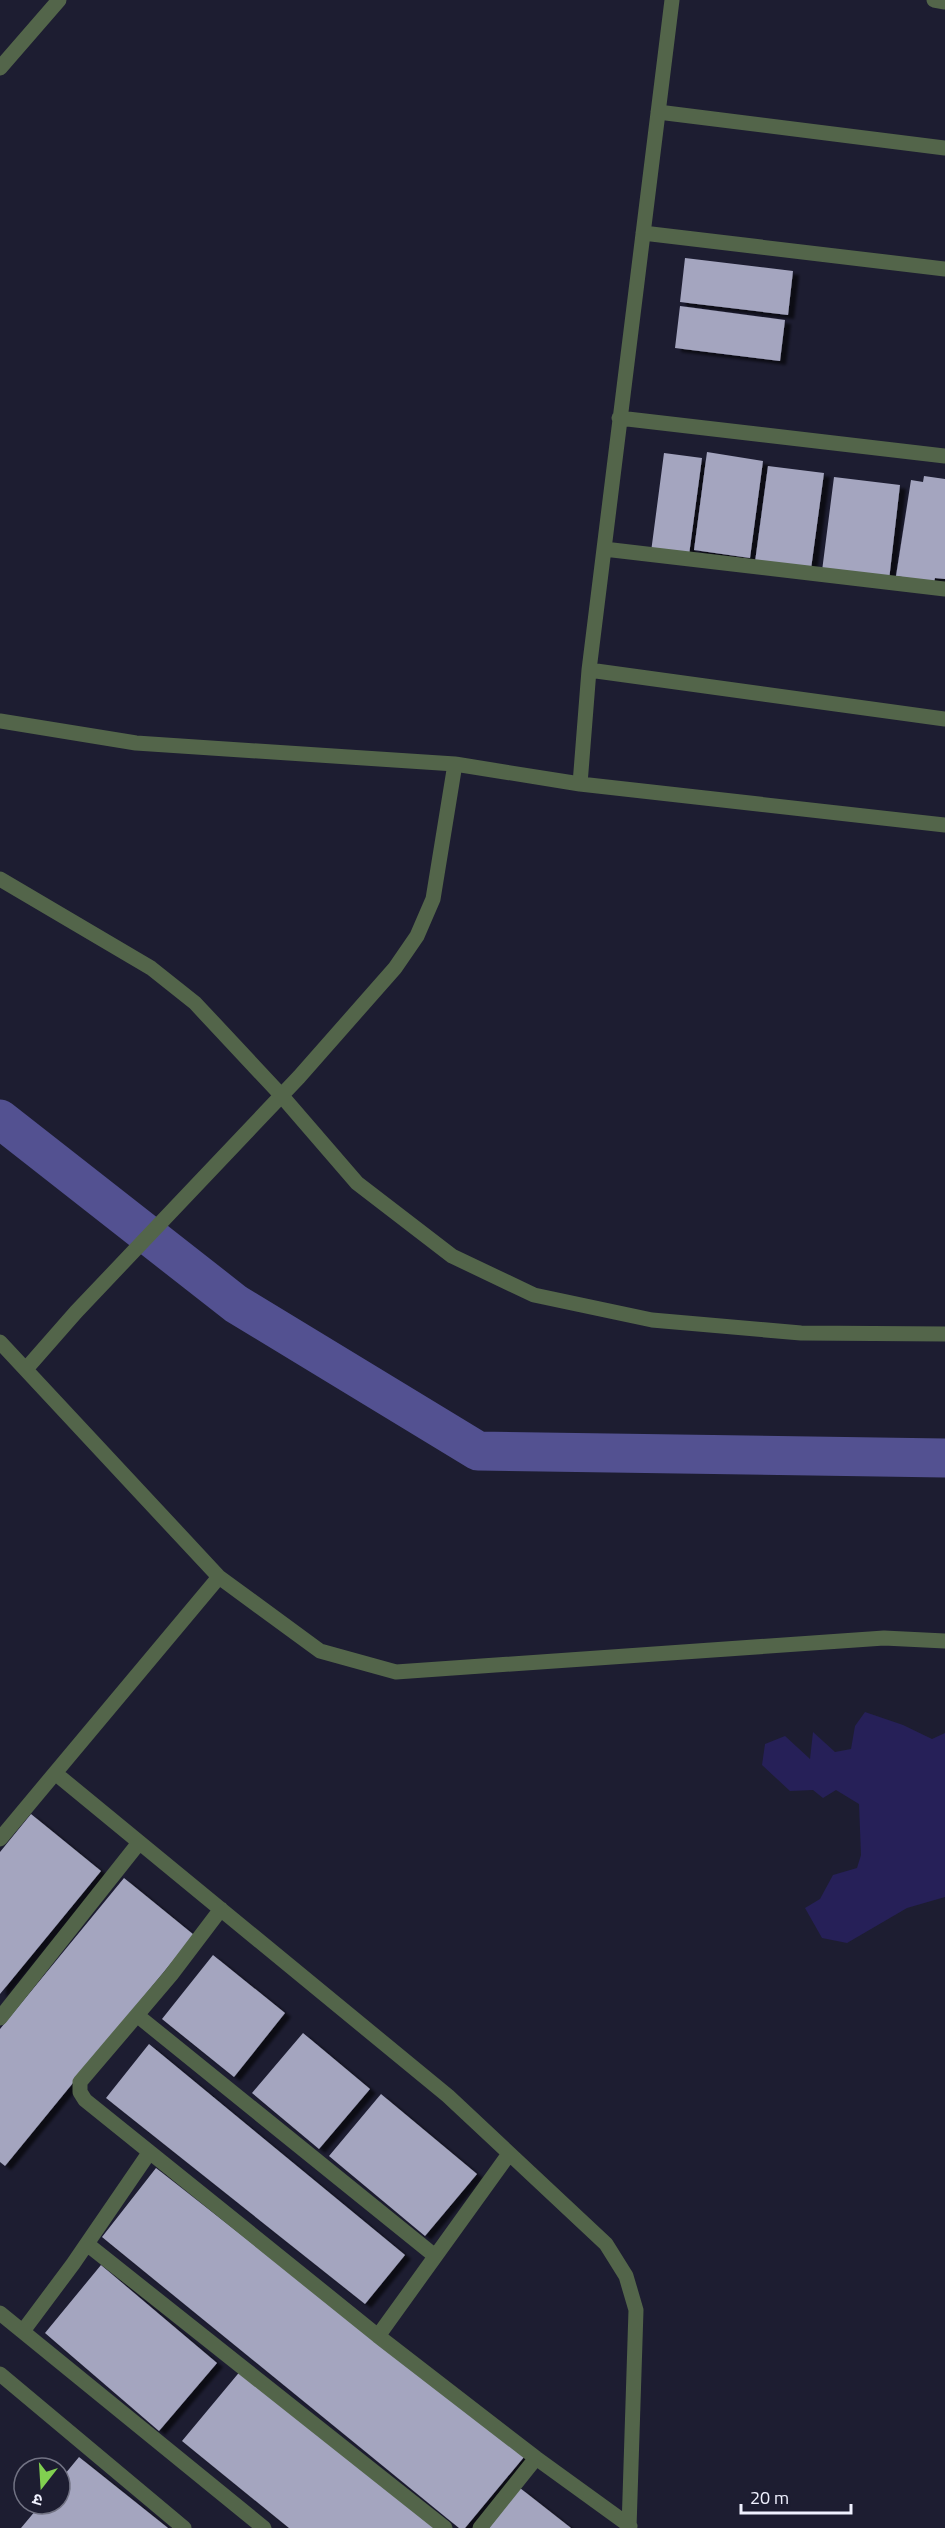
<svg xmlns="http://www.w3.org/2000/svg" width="945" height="2528" font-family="'Titillium Web','Noto Sans Devanagari',sans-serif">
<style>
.green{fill:#262058}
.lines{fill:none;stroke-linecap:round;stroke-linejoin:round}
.canal{stroke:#535191;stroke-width:39}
.building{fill:#a4a5bf;filter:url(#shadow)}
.minor{stroke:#53654a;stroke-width:15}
</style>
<defs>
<filter id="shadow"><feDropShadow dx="6" dy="4" stdDeviation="1.5" flood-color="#0009"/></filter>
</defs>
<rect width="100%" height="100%" fill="#1d1d31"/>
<path class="green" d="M865,1712L903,1725L932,1739L945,1733V1897L907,1908L847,1943L822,1938L805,1908L820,1899L833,1875L857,1868L861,1855L859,1804L836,1790L823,1798L813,1790L790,1791L762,1765L765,1744L785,1736L810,1759L813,1732L835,1752L851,1749L855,1726Z"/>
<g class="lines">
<path class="canal" d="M0,1119L236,1304L478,1451L945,1458"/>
</g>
<path class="building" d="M685,258L793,271L788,315L680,302Z
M680,306L785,320L780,361L675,348Z
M707,452L763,461L750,558L694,550Z
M664,453L702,458L689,555L651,552Z
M768,466L824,473L811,569L755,562Z
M924,476L945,479V579L935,578L934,582L896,576L911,480L923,482Z
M834,477L900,485L889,580L822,571Z
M31,1814L101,1871L0,1994V1852Z
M124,1878L194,1935L5,2166L0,2162V2029Z
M213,1955L285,2013L234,2077L162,2019Z
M303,2033L370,2089L319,2149L252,2093Z
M149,2044L405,2255L365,2304L106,2098Z
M381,2094L477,2174L425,2236L329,2156Z
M156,2168L524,2457L465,2528H459L102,2237Z
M101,2265L217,2363L159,2431L45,2333Z
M242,2369L437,2528H289L182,2441Z
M79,2457L168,2528H21L41,2504H60V2480Z
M520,2488L571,2528H489Z"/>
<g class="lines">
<path class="minor" d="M934,0L945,2
M0,68L59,0
M658,112L945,148
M643,233L945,269
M619,418L945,456
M604,549L945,589
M589,670L945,719
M0,721L136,743L455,764L580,784L945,825
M580,784L589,670L672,0
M0,879L151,968L195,1003L281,1095L357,1183L452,1256L534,1295L652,1320L801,1333L945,1334
M0,1342L219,1577L320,1651L396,1672L884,1638L945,1641
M26,1369L76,1312L299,1077L395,968L417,936L433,899L455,764
M219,1577L55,1773L448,2096L606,2244L626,2276L636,2310L629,2528
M0,1839L55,1773
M221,1909L171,1975L80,2082V2092L85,2100L378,2336
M138,2016L435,2256
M0,2018L138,1844
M509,2154L378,2336L536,2458L630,2526
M87,2244L445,2528
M0,2313L264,2528
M23,2331L73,2264L149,2153
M0,2374L184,2528
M480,2528L536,2458"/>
</g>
<g transform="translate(42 2486) rotate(197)"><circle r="28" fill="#1d1d31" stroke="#717283" stroke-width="1.5"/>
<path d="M0-4.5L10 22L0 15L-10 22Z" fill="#81d050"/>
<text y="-9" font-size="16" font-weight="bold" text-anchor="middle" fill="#f0f1ff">उ</text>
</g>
<path d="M741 2504v9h110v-9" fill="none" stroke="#f0f1ff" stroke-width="3"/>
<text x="750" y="2504" font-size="18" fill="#f0f1ff" stroke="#1d1d31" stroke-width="4.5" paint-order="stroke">20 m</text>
</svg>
